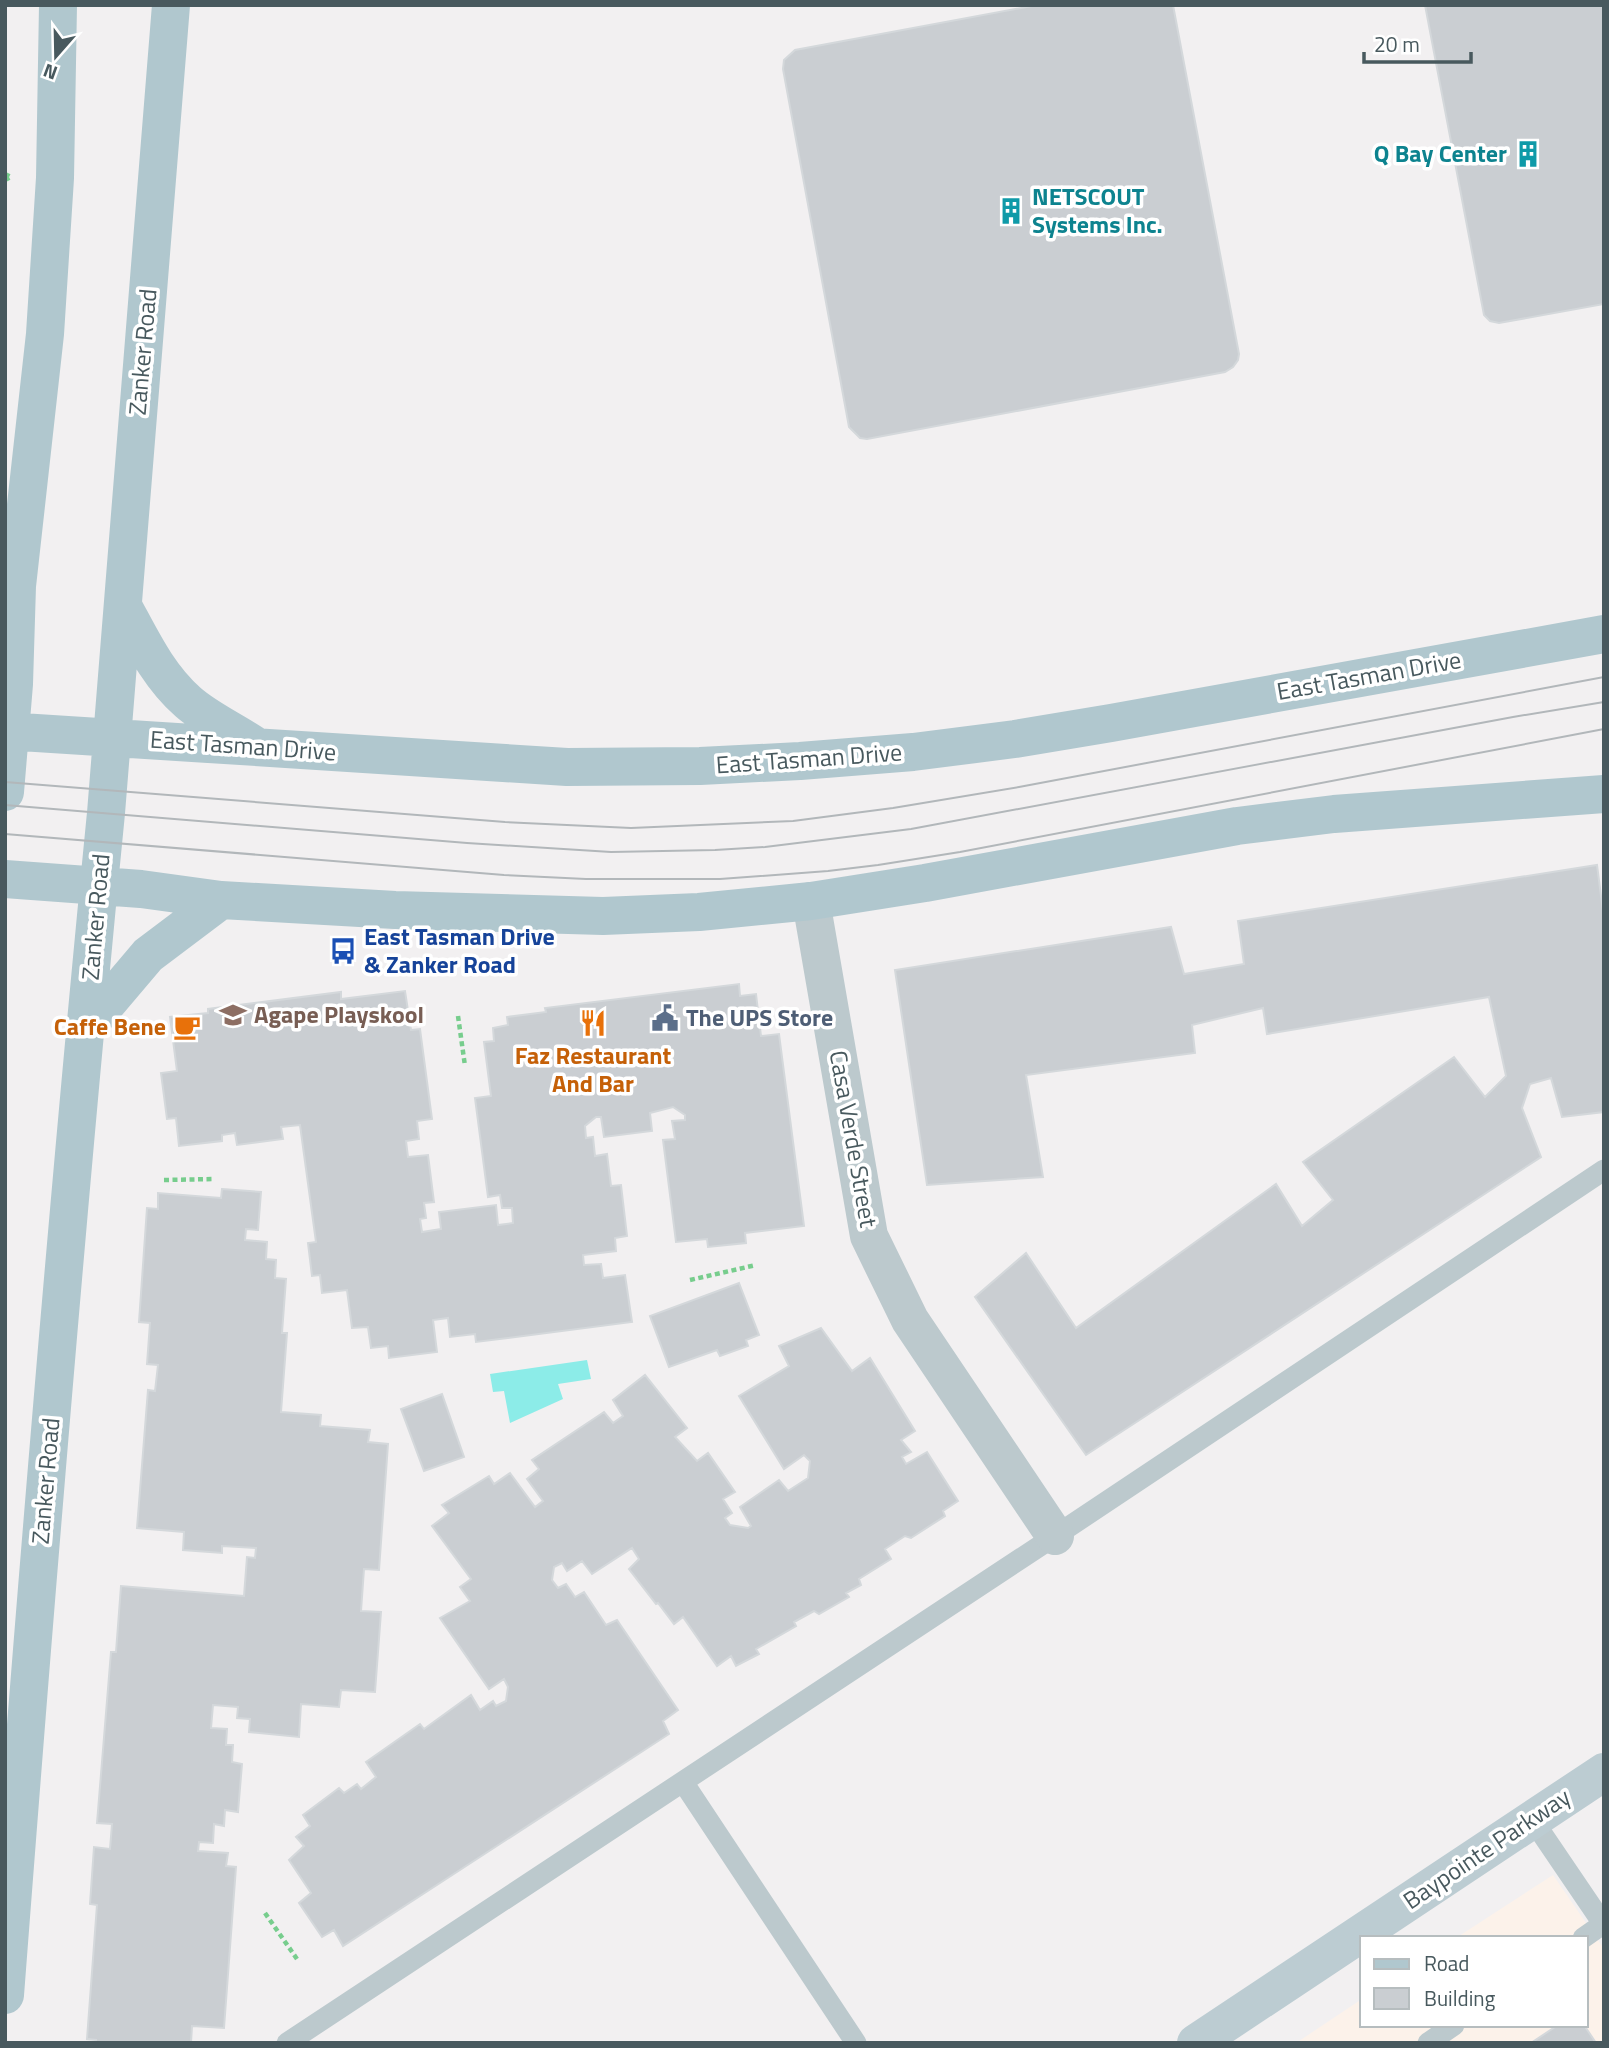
<svg xmlns="http://www.w3.org/2000/svg" width="1609" height="2048" font-family="'Titillium Web',sans-serif">
<style>
.commercial{fill:#fcf2ea}
.water{fill:#8cece8}
.building{fill:#caced2;stroke:#d4d8db;stroke-width:2}
.lines{fill:none;stroke-linecap:round;stroke-linejoin:round}
.path{stroke:#77cd8d;stroke-width:4.5;stroke-dasharray:5 3.5;stroke-linecap:butt}
.service{stroke:#bcc9cd;stroke-width:21}
.minor{stroke:#bcc9cd;stroke-width:38}
.secondary{stroke:#bcccd2;stroke-width:38}
.primary{stroke:#b0c7ce;stroke-width:38}
.tram{stroke:#b2b7ba;stroke-width:2}
.labels{text-anchor:middle;stroke-width:7;stroke-linejoin:round;paint-order:stroke}
.culture-label{font-size:24px;font-weight:bold;fill:#0d838f;stroke:#fff;text-anchor:end}
.street-label{font-size:24px;fill:#48595e;stroke:#fff}
.transit-label{font-size:24px;font-weight:bold;fill:#164399;stroke:#fff;text-anchor:start}
.education-label{font-size:24px;font-weight:bold;fill:#785e54;stroke:#fff;text-anchor:start}
.service-label{font-size:24px;font-weight:bold;fill:#4e5e75;stroke:#fff;text-anchor:start}
.food-label{font-size:24px;font-weight:bold;fill:#c56008;stroke:#fff;text-anchor:end}
</style>
<rect width="100%" height="100%" fill="#f2f0f1"/>
<path class="commercial" d="M1553,1875L1604,1949V2043H1296L1362,1999V2025H1586V1938H1456Z"/>
<path class="water" d="M587,1360L591,1379L558,1384L563,1399L510,1423L504,1391L493,1392L490,1374Z"/>
<path class="building" d="M1037,5H1173L1239,354L1238,360L1233,367L1225,372L867,439L860,438L849,427L783,69L784,60L795,50Z
M1425,5H1604V304L1499,323L1490,321L1484,315Z
M1597,865L1604,919V1112L1562,1117L1551,1078L1530,1084L1522,1108L1541,1157L1086,1455L975,1297L1026,1253L1076,1328L1276,1184L1302,1226L1333,1200L1303,1162L1454,1057L1485,1097L1506,1076L1489,997L1267,1034L1263,1008L1192,1025L1195,1053L1026,1075L1043,1177L927,1185L895,970L1171,927L1184,974L1244,964L1238,921Z
M739,984L740,996L756,994L761,1036L779,1034L804,1226L745,1233L746,1243L708,1247L707,1239L676,1242L663,1140L675,1139L672,1121L685,1120V1115L673,1107L650,1113L652,1131L604,1137L601,1117H596L585,1126L586,1138L593,1137L595,1156L607,1154L611,1186L621,1185L627,1236L615,1238L616,1251L583,1255L584,1265L601,1264L603,1278L625,1275L632,1322L476,1342L475,1334L450,1337L448,1318L433,1320L437,1352L389,1358L388,1346L371,1348L368,1327L352,1328L347,1290L322,1293L320,1275L312,1276L308,1243L316,1242L300,1125L281,1127L283,1139L237,1145L235,1133L222,1135V1141L179,1146L176,1118L167,1119L161,1073L177,1071L170,1017L208,1013V1009L341,992V999L405,991L411,1030L420,1029L432,1119L417,1121L419,1139L406,1141L408,1157L428,1155L434,1202L424,1203L426,1218L420,1219L422,1232L441,1229L439,1212L496,1205L498,1225L513,1223L512,1208H502L500,1195L488,1197L475,1098L491,1096L484,1042L494,1041L493,1028L508,1025L507,1017L546,1012L545,1008Z
M222,1189L261,1192L258,1230L246,1229L245,1240L267,1242L266,1259L276,1260L275,1278L286,1279L282,1333H287L281,1412L321,1415L320,1426L370,1430L368,1442L388,1444L379,1570L364,1569L361,1611L381,1612L375,1692L341,1690L339,1707L301,1704L299,1737L249,1732L250,1719L237,1718L238,1707L213,1705L211,1728L227,1729L226,1745H233L232,1762L242,1764L238,1812L225,1810L224,1826L214,1824L213,1843L199,1842L198,1851L228,1853L226,1866L236,1867L224,2028L192,2026L191,2043H96V2040L87,2039L97,1905L90,1904L94,1847L110,1849L112,1824L97,1823L111,1652H116L121,1586L244,1596L247,1557L255,1558L256,1548L222,1546V1553L183,1550L184,1532L137,1528L148,1390L155,1391L158,1365L147,1364L150,1323L139,1322L147,1208L158,1209V1193L221,1198Z
M739,1283L759,1335L746,1340L748,1346L720,1356L717,1350L669,1367L650,1316Z
M821,1328L852,1371L870,1358L915,1431L901,1440L911,1452L902,1457L906,1464L927,1452L958,1501L943,1511L945,1516L911,1538L905,1536L885,1549L891,1559L859,1579L861,1585L846,1593L849,1597L819,1614L814,1611L794,1622L796,1626L756,1649L759,1654L736,1666L731,1656L717,1666L683,1617L674,1624L658,1603L656,1604L629,1569L639,1559L632,1548L592,1574L582,1561L567,1571L562,1563L554,1567L552,1580L558,1588L566,1584L575,1597L584,1592L606,1625L617,1620L678,1710L663,1721L669,1734L343,1946L334,1930L322,1937L299,1903L311,1893L289,1860L304,1846L296,1837L310,1826L303,1815L339,1788L344,1793L357,1784L361,1789L376,1777L366,1762L420,1724L424,1729L471,1695L480,1710L493,1701L496,1706L506,1701L508,1687L504,1679L489,1689L440,1618L470,1601L460,1587L471,1579L432,1526L449,1513L442,1505L489,1476L494,1484L510,1473L535,1507L543,1501L527,1479L539,1469L532,1460L604,1412L613,1423L623,1416L613,1400L645,1375L687,1428L675,1437L697,1461L708,1453L735,1492L723,1499L732,1513L725,1518L730,1525L748,1528L751,1526L740,1507L779,1480L788,1491L808,1478L810,1461L804,1455L784,1469L739,1396L789,1366L779,1346Z
M442,1394L464,1457L424,1471L401,1409Z
M1558,2025H1584L1596,2043H1531Z"/>
<g class="lines">
<path class="path" d="M5,174L11,177L5,180
M458,1016L465,1066
M164,1180L214,1179
M690,1280L756,1265
M265,1913L297,1959"/>
<path class="service" d="M683,1782L856,2043
M1532,1819L1604,1925
M1583,1938L1603,1924
M287,2043L1055,1536L1604,1170
M1428,2043L1454,2025"/>
<path class="minor" d="M811,901L869,1236L910,1320L1055,1536"/>
<path class="secondary" d="M1196,2043L1604,1772"/>
<path class="primary" d="M123,606C141,639 158,676 188,702C206,718 232,730 253,744
M5,731L567,767L700,766L800,761L913,752L1015,739L1111,723L1604,634
M5,792L14,684L17,586L45,334L55,178L58,5
M5,879L141,889L221,900L395,910L603,916L699,912L811,901L925,883L1237,826L1334,814L1604,794
M87,1027L148,955L221,900
M5,1995C35,1601 67,1207 106,813L171,5"/>
<path class="tram" d="M5,782L505,822L631,828L793,821L893,808L1019,787L1604,677
M5,805L467,843L611,852L715,850L765,847L911,829L1513,717L1604,702
M5,834L504,875L586,879H720L828,871L878,865L960,852L1604,729"/>
</g>
<defs>
<symbol id="building-bare" viewBox="-9 -9 18 18"><path d="M-4-6H4V6H1V3H-1V6H-4ZM-2.5-4.3h1.7v1.8h-1.7ZM.8-4.3h1.7v1.8H.8ZM-2.5-1h1.7V.8h-1.7ZM.8-1h1.7V.8H.8Z" fill="#0f9aa8" stroke="#fff" stroke-width="2.5" paint-order="stroke"/></symbol>
<symbol id="bus-bare" viewBox="-9 -9 18 18"><path d="M-5-6H5V4H4V6H2V4H-2V6H-4V4H-5ZM-3.5-4V0h7V-4ZM-3.5 1.2v1.5H-2V1.2ZM2 1.2v1.5H3.5V1.2Z" fill="#1a4fb4" stroke="#fff" stroke-width="2.5" paint-order="stroke"/></symbol>
<symbol id="school-bare" viewBox="-9 -9 18 18"><path d="M0-5L7-2L0 1L-7-2ZM-4 1L0 2.5L4 1V4Q0 6-4 4Z" fill="#8d6e63" stroke="#fff" stroke-width="2.5" paint-order="stroke"/></symbol>
<symbol id="civic-bare" viewBox="-9 -9 18 18"><path d="M-.6-6.5H3V-4.5H.6V-3L4-1V1h2V6H-6V1h2V-1L-.6-3ZM-1.2 2.5V6h2.4V2.5Z" fill="#5c6f8a" stroke="#fff" stroke-width="2.5" paint-order="stroke"/></symbol>
<symbol id="restaurant-bare" viewBox="-9 -9 18 18"><path d="M-5-6h1v4h1v-4h1v4h1v-4h1v5L-1.5 .5V6h-2V.5L-5-1ZM5-6V6H3V1.5H1.5Q1.5-4 5-6Z" fill="#e8710a" stroke="#fff" stroke-width="2.5" paint-order="stroke"/></symbol>
<symbol id="cafe-bare" viewBox="-9 -9 18 18"><path d="M-5.5-4.5H6V0H3Q3 3.5 0 3.5H-2.5Q-5.5 3.5-5.5 0ZM3-3.2v2h1.7v-2ZM-6 4.5H4V6H-6Z" fill="#e8710a" stroke="#fff" stroke-width="2.5" paint-order="stroke"/></symbol>
</defs>
<g fill-rule="evenodd">
<use href="#building-bare" x="1509" y="135" width="38" height="38"/>
<use href="#building-bare" x="992" y="192" width="38" height="38"/>
<use href="#bus-bare" x="324" y="932" width="38" height="38"/>
<use href="#school-bare" x="214" y="996" width="38" height="38"/>
<use href="#civic-bare" x="646" y="999" width="38" height="38"/>
<use href="#restaurant-bare" x="574" y="1004" width="38" height="38"/>
<use href="#cafe-bare" x="168" y="1008" width="38" height="38"/>
</g>
<g class="labels">
<g class="culture-label">
<text x="1507" y="162">Q Bay Center</text>
<text x="1032" y="205" text-anchor="start">NETSCOUT<tspan x="1032" dy="28">Systems Inc.</tspan></text>
</g>
<g class="street-label">
<text transform="translate(143 352) rotate(-85)" y="8">Zanker Road</text>
<text transform="translate(1369 676) rotate(-10)" y="8">East Tasman Drive</text>
<text transform="translate(243 746) rotate(4)" y="8">East Tasman Drive</text>
<text transform="translate(809 759) rotate(-4)" y="8">East Tasman Drive</text>
<text transform="translate(96 917) rotate(-85)" y="8">Zanker Road</text>
<text transform="translate(853 1139) rotate(80)" y="8">Casa Verde Street</text>
<text transform="translate(46 1481) rotate(-85)" y="8">Zanker Road</text>
<text transform="translate(1487 1849) rotate(-34)" y="8">Baypointe Parkway</text>
</g>
<g class="transit-label">
<text x="364" y="945">East Tasman Drive<tspan x="364" dy="28">&amp; Zanker Road</tspan></text>
</g>
<g class="education-label">
<text x="254" y="1023">Agape Playskool</text>
</g>
<g class="service-label">
<text x="686" y="1026">The UPS Store</text>
</g>
<g class="food-label">
<text x="166" y="1035">Caffe Bene</text>
<text x="593" y="1064" text-anchor="middle">Faz Restaurant<tspan x="593" dy="28">And Bar</tspan></text>
</g>
</g>
<rect width="1609" height="2048" fill="none" stroke="#48595e" stroke-width="14"/>
<rect x="1360" y="1936" width="228" height="91" fill="#ffffff" stroke="#b6bdbf" stroke-width="2"/>
<rect x="1374" y="1959" width="35" height="10" fill="#b0c7ce" stroke="#b6bdbf" stroke-width="2"/>
<text x="1424" y="1971" font-size="21" fill="#48595e">Road</text>
<rect x="1374" y="1988" width="35" height="21" fill="#caced2" stroke="#b6bdbf" stroke-width="2"/>
<text x="1424" y="2006" font-size="21" fill="#48595e">Building</text>
<g transform="translate(56 56) rotate(200)" stroke="#ffffff" stroke-width="5" paint-order="stroke">
<path d="M0-5L12 26L0 18L-12 26Z" fill="#48595e"/>
<text y="-10" font-size="19" font-weight="bold" text-anchor="middle" fill="#48595e">N</text>
</g>
<path d="M1364 52v10h107v-10" fill="none" stroke="#48595e" stroke-width="3.5"/>
<text x="1374" y="52" font-size="21" fill="#48595e" stroke="#ffffff" stroke-width="5" paint-order="stroke">20 m</text>
</svg>
